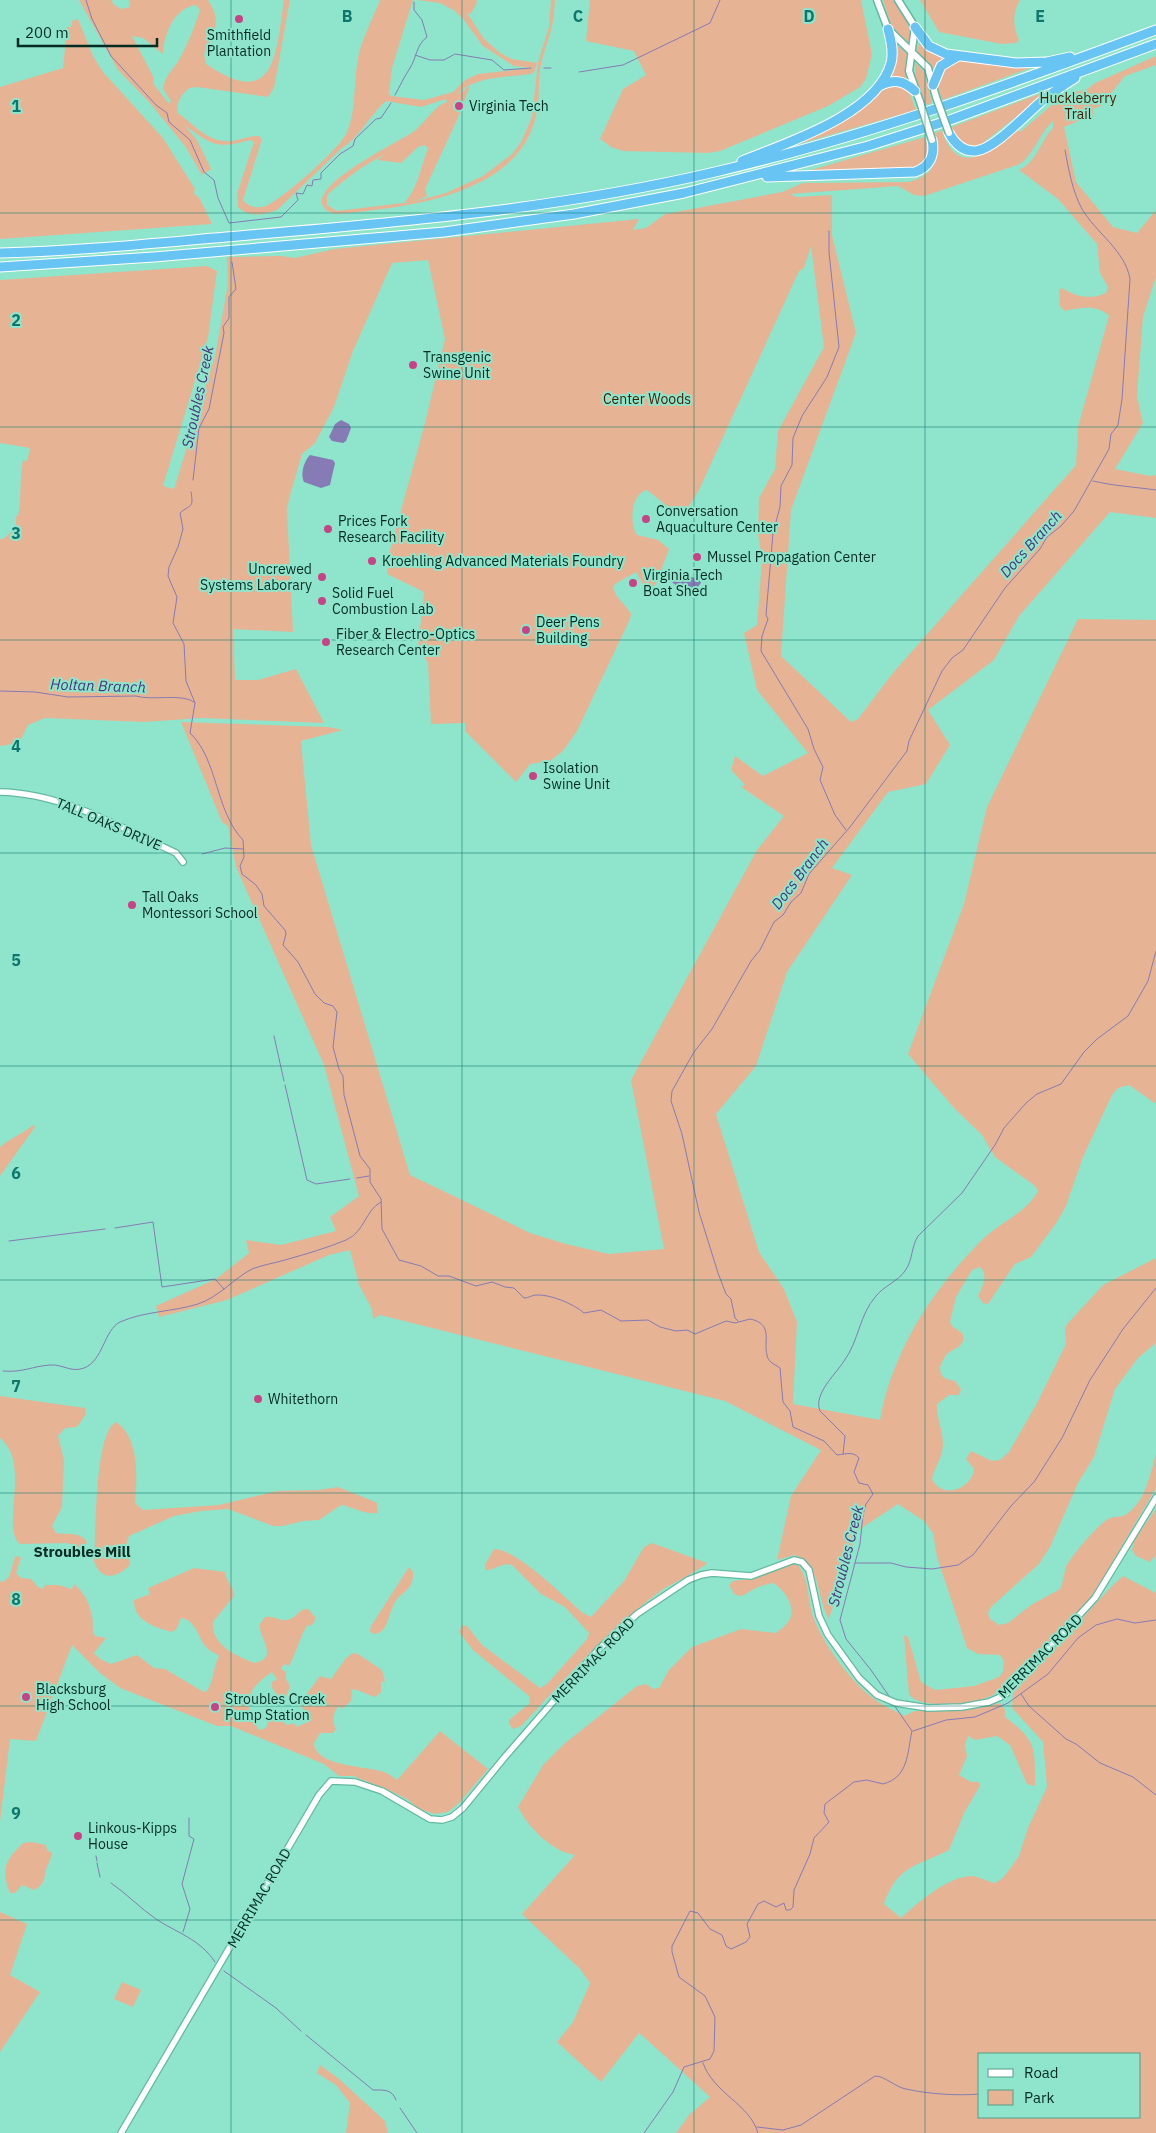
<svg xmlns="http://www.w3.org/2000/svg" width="1156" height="2133" font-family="'IBM Plex Sans',sans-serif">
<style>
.green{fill:#e6b495;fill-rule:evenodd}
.water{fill:#867bb4}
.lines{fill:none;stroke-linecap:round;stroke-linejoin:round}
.stream{stroke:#867bb4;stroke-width:1}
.tertiary-casing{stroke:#62b9a0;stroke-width:8}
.secondary-casing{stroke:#62b9a0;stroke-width:9}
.motorway-casing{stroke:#fff;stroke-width:11}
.tertiary{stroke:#fff;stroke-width:5.5}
.secondary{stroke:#fff;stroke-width:6}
.motorway{stroke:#68c4f2;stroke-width:9}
.secondary-bridge-casing{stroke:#62b9a0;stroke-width:9;stroke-linecap:butt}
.secondary-bridge{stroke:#fff;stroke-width:6}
.grid{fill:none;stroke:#0f766e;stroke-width:1;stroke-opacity:0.55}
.poi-dot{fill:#c74386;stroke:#8ee5cb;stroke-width:2}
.labels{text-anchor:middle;stroke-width:4;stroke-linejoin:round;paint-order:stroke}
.poi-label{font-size:14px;fill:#042b21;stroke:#8ee5cb;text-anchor:start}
.park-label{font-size:14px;fill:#421d02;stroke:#8ee5cb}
.street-label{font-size:14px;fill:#042b21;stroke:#8ee5cb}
.water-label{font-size:15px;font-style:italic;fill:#48357b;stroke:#8ee5cb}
.neighbourhood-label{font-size:15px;font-weight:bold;fill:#042b21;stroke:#8ee5cb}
.grid-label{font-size:16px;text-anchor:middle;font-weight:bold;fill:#0f766e;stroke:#8ee5cb;stroke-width:4;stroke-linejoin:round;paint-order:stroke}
</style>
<rect width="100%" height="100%" fill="#8ee5cb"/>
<path class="green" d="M79,0H112L113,4L121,9L130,7L129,0H208C223,23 214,32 204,54L206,64C276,112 276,53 284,0H290L274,88L268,97L197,87L189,88C181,95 176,102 178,113C194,125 210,144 232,141C242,140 249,136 259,136L262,139L243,200C248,207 257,209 266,206C282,199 341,148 347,132C357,109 353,78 359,53C364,35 373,17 380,0H413L392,68L389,94L391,96L424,100L453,92L465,80L478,74L532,68L514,66L483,46L463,19L455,11L440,3L417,0H476L477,2L471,14L467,13L484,39L500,53L512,59L537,63L534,73C506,79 478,74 456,95L470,86L457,120L425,189L427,196L416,201L446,193L483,176L512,154L521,142L532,117L538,62L549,27L551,0H555C554,9 554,18 552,26C549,41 542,55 540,70C538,85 540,101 536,116C518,197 402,208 335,214C283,197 399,142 413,132C426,123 433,106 447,102L446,99L421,107L386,101C371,114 359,138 342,148L277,210C263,215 250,218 238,207L237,194L254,142L251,140C215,149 215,146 185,126L197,140L211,169L202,175L185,146L149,102L118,70ZM196,5L200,10C196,23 187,46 180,58C173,71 166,73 163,89L171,101L169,104L153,83L154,78L132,36L143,38L163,54C164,34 174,8 196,5ZM424,145L428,148C421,166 418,188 405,202H411L337,211L327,205V195C345,179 364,164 386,154L377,160L401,163L418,147Z
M590,0H861L872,54L866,79L860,87L828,106L720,151L708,153L623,151L611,147L600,139L623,89L646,75L634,51L586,41Z
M883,0H893C903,15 914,28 910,47L892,27Z
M920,0H1020C1012,14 1013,26 1019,40L1016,43L1002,44L939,32Z
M78,19L93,56L103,72L163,138L195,189L194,193L200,199L212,224L0,239V87L63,68L67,27H71L72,21Z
M894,42L909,56L906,80L889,77Z
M919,43L942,58L932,70L917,53Z
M1156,56V65L1125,76L1101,106L1093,109V115L1064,127L1076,182L1113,227L1137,233L1156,210V277L1143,317L1137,396L1143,423L1115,469L1150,476L1156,475V518L1110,512L1019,616L994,660L928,710L950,745L926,784L888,792L832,868L852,875L787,972L756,1066L716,1114L759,1252L784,1289L797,1322L793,1404L880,1420C892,1351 934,1287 984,1238C1002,1221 1026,1213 1038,1191L1035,1186L995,1157L982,1135L954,1108L908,1054L964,904L987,807L1078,619L1156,620V1104L1129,1085L1118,1088L1112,1095L1083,1157L1066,1206L1057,1222L1031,1257L1015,1264L1010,1271L988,1304L983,1303L978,1296C982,1287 989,1276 980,1267L972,1270L956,1297L950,1322L952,1326L962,1333C968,1345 955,1348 948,1353C944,1357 942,1362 940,1367C940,1378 945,1379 955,1381L961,1389L959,1395H949L937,1404C936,1420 946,1435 942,1452C940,1461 934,1469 932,1479C942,1500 972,1489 974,1469L966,1459L971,1451L992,1461L1000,1460L1009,1452L1036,1405L1066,1344L1065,1328L1068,1323L1103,1285L1156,1258V1343L1138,1358L1115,1389L1094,1457L1078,1483L1050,1547L1039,1564L991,1607L988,1613L990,1619L999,1625L1008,1623L1031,1605L1060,1589C1063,1582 1064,1574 1066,1567C1070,1557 1100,1522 1110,1518C1116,1516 1123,1518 1128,1513C1146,1500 1150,1474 1156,1454V1488L1103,1578L1092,1596L1013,1681C1002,1690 990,1698 976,1701C961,1705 917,1708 909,1694L904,1635L908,1637L921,1682L935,1690L974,1686L999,1677L1003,1672L1004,1661L1000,1655L978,1654L967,1648L937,1557L933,1533L924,1521L898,1504L857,1531L829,1619C816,1597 822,1566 795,1555L777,1560L791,1496L821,1450L725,1401L380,1315L373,1319L372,1309L359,1285L350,1250L329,1255L227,1300L159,1317L156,1306L216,1279L249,1253L246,1240L281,1245L336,1231L330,1217L359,1196L324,1065L236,867L228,826L222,822L181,722L328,727L343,730L301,741L311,845L410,1175L530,1233L566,1244L609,1254L664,1249L631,1080L757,850L784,816L741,787L745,785L731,770L735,756L763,776L808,753L757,690L744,633L757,625L762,559L758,534L759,498L775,469L778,431L824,347L811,246L804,268L799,271L699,490L682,518L647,490C631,493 629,523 637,535L658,540L669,549L656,584L647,591L636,572L615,584L613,587L616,595L631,613L630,619L577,731L563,751L550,761L530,764L516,782L465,731V723L431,724L428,663L418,647L424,592L387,574L389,554L425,423L445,339L428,260L392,263L353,351L334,407L315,443L302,454L289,499L287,509L293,632L233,629L235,680H258L296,669L324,723L201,718L144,722L45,718L28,725L19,743L0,746V539H3L16,528V516H18C22,497 19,478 23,460L27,461L30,448L0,443V280L207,266L217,271L208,338L163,486L174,489L215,356L228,284L227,257L281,256L295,258L334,249L639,219L633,230L646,228L665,214L782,192L803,183L908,182C934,176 942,158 935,133L942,130C957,181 994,150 1017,129L1020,132L1053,104L1073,92L1086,90L1095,83ZM1053,121V128C1040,141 1037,162 1019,170L1058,199L1097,244L1100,273L1108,287L1106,293C1090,300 1076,297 1062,288L1059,290L1060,306L1064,311C1080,308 1097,304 1109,316L1078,427L1076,465L892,674L858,719L851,722L781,656L791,510L856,333L832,235V195L797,197L790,194L898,186L914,195L924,196L1020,164C1034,154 1040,133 1053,121Z
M958,60L995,65L1036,66L942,100L937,85L941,71Z
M915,62L924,72L932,103L925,105L915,83Z
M899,85L910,94L916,110L768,153L817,134L883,87Z
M1050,90L979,146C967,147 954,140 952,127Z
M925,137C930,150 928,158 917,168L804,172Z
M33,1125L35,1127L0,1176V1147C11,1138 22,1134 33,1125Z
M0,1396L85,1408L86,1414L77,1427L65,1428L58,1436L64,1460L62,1507L52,1526L56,1533C67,1535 80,1531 87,1542L83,1549L67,1543L20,1544C0,1528 32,1464 0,1438Z
M116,1422C140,1438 137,1478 135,1503L143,1510L219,1505L277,1491L319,1490L338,1487L373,1501L377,1503L378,1513C364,1515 354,1507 341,1505L319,1520L303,1521L283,1526H273L228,1509L201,1511L174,1516L129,1536L126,1545L130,1558V1565C117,1578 101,1582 94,1561C96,1535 94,1433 116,1422Z
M1156,1509V1555L1150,1562L1136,1556L1132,1550L1135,1539Z
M652,1543L707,1563C704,1568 671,1584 662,1590C608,1629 566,1679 521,1726L513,1729L509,1724V1720L530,1703L529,1696L473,1650L459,1632L462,1625L467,1626L482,1645L540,1688L547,1684L587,1639L589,1633L565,1607L541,1594L512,1565C501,1562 497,1570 486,1570L485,1565L494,1549C517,1549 564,1597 583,1613L591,1617L624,1581L644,1547Z
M18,1556L21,1558L16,1573L21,1578L31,1579L38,1587L43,1589L45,1585H58L72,1589L74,1584C84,1592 89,1602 92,1616C94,1624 91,1628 95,1636L106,1638L94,1653L100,1659L111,1664L137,1655L154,1668L165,1669L202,1691L206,1692C214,1682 213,1667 219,1656C216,1653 211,1652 208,1649C198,1640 197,1620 181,1618L177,1628L172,1632C156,1628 133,1621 134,1600L150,1594L148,1588L194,1568L225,1572C226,1582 234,1586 234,1596L213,1622C211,1645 236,1656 254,1663C281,1658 257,1636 260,1624C261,1622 264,1619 265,1617C274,1615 282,1623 290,1619C298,1616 299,1608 308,1609L316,1618L312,1625L307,1626C300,1636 296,1654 289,1666L284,1664L281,1669L286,1672V1679L290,1686L286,1697L278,1696L272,1688V1682L277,1679L272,1672C245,1690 242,1705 259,1730L266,1728L270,1716L274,1714L287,1725L294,1723L296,1727L308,1722L309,1719L302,1707L305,1696L320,1676L331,1679L346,1658L353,1653L358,1654L382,1670L385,1681L381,1682V1692L375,1697L354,1689L352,1690L351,1701L342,1709L339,1706C333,1711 332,1722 336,1729L333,1733H320L314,1743C315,1767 368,1766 384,1772C388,1773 393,1777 397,1780L440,1731L488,1769L460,1802L448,1812L435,1814L419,1809L407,1799L388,1790L353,1776H339L324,1764L231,1726H217L120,1688L100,1673L72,1645L36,1741L10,1739L0,1822V1581L3,1582L9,1577L15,1557Z
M791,1564H797C810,1578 807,1601 814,1619C824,1645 851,1682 874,1699C883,1706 894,1710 904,1716L915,1711L968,1710L1000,1703L1005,1710V1717C1037,1741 1035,1747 1035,1786L1027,1784L1010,1745L997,1736L975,1740L968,1736L965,1745L967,1756L959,1775L971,1782H979L980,1786L964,1813L949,1850C918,1866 897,1865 884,1904L901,1918C917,1903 946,1878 970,1876C977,1875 988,1882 995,1883L1003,1878L1019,1856L1028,1828L1047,1787L1043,1742L1012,1708L1013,1693L1112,1586L1123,1576L1156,1593V2133H676L690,2114L710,2097L646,2039L639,2033L601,2082L557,2042L573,2022L590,1983L580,1969L522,1914L575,1855C551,1851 529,1828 518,1807L543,1765L564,1744L637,1686L646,1684L653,1689L659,1688L669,1670L692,1647L741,1629L776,1633C780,1630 785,1626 788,1622C798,1609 785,1590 773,1583C761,1585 753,1589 742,1596L735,1595L729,1585L733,1581L756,1578ZM980,2054H1140V2117H980Z
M409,1567L413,1572C414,1592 400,1591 394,1604C388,1615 388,1634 373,1634L370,1631L371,1626Z
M32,1842L46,1845L47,1850L52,1853C51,1859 48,1864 46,1870C44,1880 44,1885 34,1890L22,1885L15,1893H10C0,1868 6,1860 23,1843Z
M0,1912L27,1924L10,1975L40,1992L0,2052Z
M122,1982L141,1990L133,2007L114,1999Z
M320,2065L339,2079L385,2121L388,2133H346L350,2103L336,2085L317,2073Z"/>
<path class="water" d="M341,420L349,424L351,428L346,441L343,443L332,441L329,437L335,424Z
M310,455L333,460L335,463L330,485L321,488L304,482C300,474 304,461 310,455Z
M674,570L688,577L698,578L701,583L692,594H687L668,579Z"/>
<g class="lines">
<path class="stream" d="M86,0L92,19L111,56L156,105L167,113L169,122L190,140L204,172L214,180L218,198L229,223L281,217L298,200L296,193L303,194L307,185L312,186L313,180L321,179V173L340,154L353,146L355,139L376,119L381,118L391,103
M415,55L430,60H444L455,54L492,60L504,70L531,68
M544,68H551
M579,72L623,65L710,23L720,0
M395,95C400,86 404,77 410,68C417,57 416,45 427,37L422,20L414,10V2
M829,231V252L839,347L827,377L802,416L793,438L792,465L781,486L780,507L773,533L766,615L768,619L762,636L761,651L808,729L814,749L823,767L820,780L835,815L846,830
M193,480L199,428L209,409L224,333L223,327L229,318V297L236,289L232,262
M1093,481C1114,486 1135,487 1156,490
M191,492C194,509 190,504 180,513L183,529L178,547L169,567L168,576L177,597L173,623L184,644L186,681L195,703L190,733C218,759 215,811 243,840L244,857L240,866L242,874L256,885L262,894L264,906L285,930L286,934L283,945L298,962L315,994L324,1003L333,1006L337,1012L333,1047L339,1069L343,1076L344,1095L360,1156L370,1169V1182L381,1199L382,1229L399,1260L421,1266L438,1276H449L476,1286L492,1282L505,1287L514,1288L524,1298C529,1298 532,1295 536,1295C550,1294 574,1304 584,1313L601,1310L621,1321L648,1320L660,1327L676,1331L687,1330L695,1334L726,1321L735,1323L750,1319C774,1324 763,1341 767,1355C768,1363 775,1364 780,1368L783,1402L790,1411L793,1427L824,1441L837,1455C846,1454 853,1451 859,1458L854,1472L859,1483L868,1485L873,1494L866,1504L863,1515L860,1544L840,1620L846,1639L871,1670L891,1699
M0,691L35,692L68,697L136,696C152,701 182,693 194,702
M202,854L225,848L243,849
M274,1036L284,1081
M285,1085L307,1180L316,1184L350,1179
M357,1178L369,1176
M115,1228L153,1222L162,1287L215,1279L224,1289
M9,1241L105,1229
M738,1321L735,1318L731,1299L726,1294L718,1273L699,1212L682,1134L671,1101L672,1091L694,1052L712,1029L751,961L760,950L774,922L783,915L791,902L801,893L809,874L850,827L907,751L909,741L942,671L952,658L963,650L1005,588L1040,549L1047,537L1061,526L1074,511L1109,449L1111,434L1118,425L1122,399L1130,279C1125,250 1096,233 1082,209C1072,190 1069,171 1065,150
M3,1371C22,1373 33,1366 50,1365C63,1364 71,1373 84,1368C103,1361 104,1330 120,1322C145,1311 172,1312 198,1304C219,1297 233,1279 252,1269C262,1265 275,1263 285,1260C306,1254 327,1248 346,1240C365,1232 365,1210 381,1202
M843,1454L845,1436L820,1411C813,1394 836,1374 844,1361C859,1341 859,1315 876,1296C884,1286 898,1281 905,1271C913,1260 911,1247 918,1236L962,1193L995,1145L1004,1128L1026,1103L1037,1094L1061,1084L1084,1052L1097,1039L1128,1016L1148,981L1156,951
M855,1563H891L906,1567L932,1569L958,1565L973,1555L1011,1506L1034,1482L1062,1438L1090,1380L1123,1329L1156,1288
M1021,1694L1029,1706L1066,1739L1076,1744L1100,1763L1133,1777L1156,1795
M913,1731L946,1720L975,1717L1008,1703L1048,1674L1078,1638L1096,1625L1117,1619L1135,1623L1156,1620
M96,1856L97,1861
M97,1863L100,1877
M111,1883C127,1894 140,1908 156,1919C177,1933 200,1939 215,1962
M183,1932L190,1909L182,1884L194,1839L189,1836V1818
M224,1971L276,2008L301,2031
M306,2035L373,2090C384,2090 392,2089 396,2100
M703,2063C714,2094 750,2104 758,2133
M400,2108L417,2133
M757,2127L783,2130L801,2125L875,2076C885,2076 895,2087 906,2089C928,2094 958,2096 980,2094
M644,2133L673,2092L684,2067L710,2059L714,2051L715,2017L705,1996L679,1977L672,1952V1946L690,1911L698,1913L710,1929L722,1935L726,1946L731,1949L746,1942L750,1937L747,1924L758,1904L764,1901L776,1907L784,1903L786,1910H790L793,1907L794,1890L810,1854L814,1838L829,1822L824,1813L825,1804L854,1782L867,1780L883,1784C909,1777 907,1753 912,1731L894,1705"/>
<defs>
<path id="tertiary" d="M0,792C62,793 120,827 176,853L183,862
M121,2133L319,1795L331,1781L355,1782L382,1791L430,1819L442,1820L452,1817L463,1808L504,1758L598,1650L637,1614L688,1580L701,1575L712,1573L751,1576L794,1560L802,1562L809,1570L819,1616L828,1635L859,1678L877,1695L896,1703L928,1708L962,1707L989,1702L1005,1695L1095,1598L1156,1498"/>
<path id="secondary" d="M877,0L888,29L928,68L936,97
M898,0L915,27L909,71L920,102"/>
<path id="motorway" d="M915,27L929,46L946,54L1016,63L1047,62L1070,57
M933,85L941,66L958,56
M879,86C894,79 903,80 915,91
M949,133C955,144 963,152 976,151C995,149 1027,113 1043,100C1053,92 1064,85 1075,78
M742,161C786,143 877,115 891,63C894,52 891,40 888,29
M767,177L915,172C930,167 935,155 932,140
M0,253C83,251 166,242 249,235C405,222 562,208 715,172C866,137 1011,84 1156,30
M0,267L154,257L444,232L574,214L684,193L868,146L950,120L1156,44"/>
</defs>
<use href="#tertiary" class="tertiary-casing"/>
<use href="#secondary" class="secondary-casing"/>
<use href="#motorway" class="motorway-casing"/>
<use href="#tertiary" class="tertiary"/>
<use href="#secondary" class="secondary"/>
<use href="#motorway" class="motorway"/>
<defs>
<path id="secondary-bridge" d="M936,97L949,133
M920,102L932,140"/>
</defs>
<use href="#secondary-bridge" class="secondary-bridge-casing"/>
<use href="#secondary-bridge" class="secondary-bridge"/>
</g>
<path class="grid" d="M231,0V2133M462,0V2133M694,0V2133M925,0V2133M0,213H1156M0,427H1156M0,640H1156M0,853H1156M0,1066H1156M0,1280H1156M0,1493H1156M0,1706H1156M0,1920H1156"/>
<g class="poi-dot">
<circle cx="239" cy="19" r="5"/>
<circle cx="459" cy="106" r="5"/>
<circle cx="413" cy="365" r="5"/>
<circle cx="646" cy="519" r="5"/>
<circle cx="328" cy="529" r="5"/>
<circle cx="697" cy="557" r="5"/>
<circle cx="372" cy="561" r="5"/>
<circle cx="322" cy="577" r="5"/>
<circle cx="633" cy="583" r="5"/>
<circle cx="322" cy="601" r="5"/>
<circle cx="526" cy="630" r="5"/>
<circle cx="326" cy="642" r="5"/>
<circle cx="533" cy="776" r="5"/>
<circle cx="132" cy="905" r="5"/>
<circle cx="258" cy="1399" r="5"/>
<circle cx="26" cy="1697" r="5"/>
<circle cx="215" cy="1707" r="5"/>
<circle cx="78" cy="1836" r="5"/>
</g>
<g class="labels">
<g class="poi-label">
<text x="239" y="40" text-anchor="middle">Smithfield<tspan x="239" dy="16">Plantation</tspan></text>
<text x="469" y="111">Virginia Tech</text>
<text x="423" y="362">Transgenic<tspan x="423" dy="16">Swine Unit</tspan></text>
<text x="656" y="516">Conversation<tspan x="656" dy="16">Aquaculture Center</tspan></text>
<text x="338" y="526">Prices Fork<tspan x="338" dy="16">Research Facility</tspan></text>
<text x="707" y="562">Mussel Propagation Center</text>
<text x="382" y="566">Kroehling Advanced Materials Foundry</text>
<text x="312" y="574" text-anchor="end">Uncrewed<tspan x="312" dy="16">Systems Laborary</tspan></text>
<text x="643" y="580">Virginia Tech<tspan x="643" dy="16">Boat Shed</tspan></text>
<text x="332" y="598">Solid Fuel<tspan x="332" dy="16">Combustion Lab</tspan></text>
<text x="536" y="627">Deer Pens<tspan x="536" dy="16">Building</tspan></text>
<text x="336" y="639">Fiber &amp; Electro-Optics<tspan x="336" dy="16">Research Center</tspan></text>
<text x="543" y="773">Isolation<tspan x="543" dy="16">Swine Unit</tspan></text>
<text x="142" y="902">Tall Oaks<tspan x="142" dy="16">Montessori School</tspan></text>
<text x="268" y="1404">Whitethorn</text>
<text x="36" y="1694">Blacksburg<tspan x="36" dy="16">High School</tspan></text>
<text x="225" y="1704">Stroubles Creek<tspan x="225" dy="16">Pump Station</tspan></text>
<text x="88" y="1833">Linkous-Kipps<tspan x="88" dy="16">House</tspan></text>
</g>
<g class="park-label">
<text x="1078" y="103">Huckleberry<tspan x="1078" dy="16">Trail</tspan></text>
<text x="647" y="404">Center Woods</text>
</g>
<g class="street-label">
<text transform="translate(109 824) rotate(23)" y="5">TALL OAKS DRIVE</text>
<text transform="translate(1040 1656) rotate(-45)" y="5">MERRIMAC ROAD</text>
<text transform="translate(593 1660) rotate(-46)" y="5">MERRIMAC ROAD</text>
<text transform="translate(259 1898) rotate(-60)" y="5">MERRIMAC ROAD</text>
</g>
<g class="water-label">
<text transform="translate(198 397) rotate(-78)" y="5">Stroubles Creek</text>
<text transform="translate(1031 544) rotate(-48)" y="5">Docs Branch</text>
<text transform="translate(98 686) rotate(2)" y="5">Holtan Branch</text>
<text transform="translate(800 874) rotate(-53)" y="5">Docs Branch</text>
<text transform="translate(846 1556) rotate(-76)" y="5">Stroubles Creek</text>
</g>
<g class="neighbourhood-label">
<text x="82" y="1557">Stroubles Mill</text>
</g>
</g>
<g class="grid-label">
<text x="347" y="22">B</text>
<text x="578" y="22">C</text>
<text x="809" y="22">D</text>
<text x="1040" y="22">E</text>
<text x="16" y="112">1</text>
<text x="16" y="326">2</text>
<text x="16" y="539">3</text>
<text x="16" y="752">4</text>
<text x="16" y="966">5</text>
<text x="16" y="1179">6</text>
<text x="16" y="1392">7</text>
<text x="16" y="1605">8</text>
<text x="16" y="1819">9</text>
</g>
<rect x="978" y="2053" width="162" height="65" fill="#8ee5cb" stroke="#579b87"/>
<rect x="988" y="2069" width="25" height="8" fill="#ffffff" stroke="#579b87"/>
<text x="1024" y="2078" font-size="15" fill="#042b21">Road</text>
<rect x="988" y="2090" width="25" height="15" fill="#e6b495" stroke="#579b87"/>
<text x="1024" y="2103" font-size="15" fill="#042b21">Park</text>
<path d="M18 38v8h139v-8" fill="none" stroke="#042b21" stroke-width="2.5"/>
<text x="25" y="38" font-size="15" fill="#042b21" stroke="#8ee5cb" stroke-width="4" paint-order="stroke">200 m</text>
</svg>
